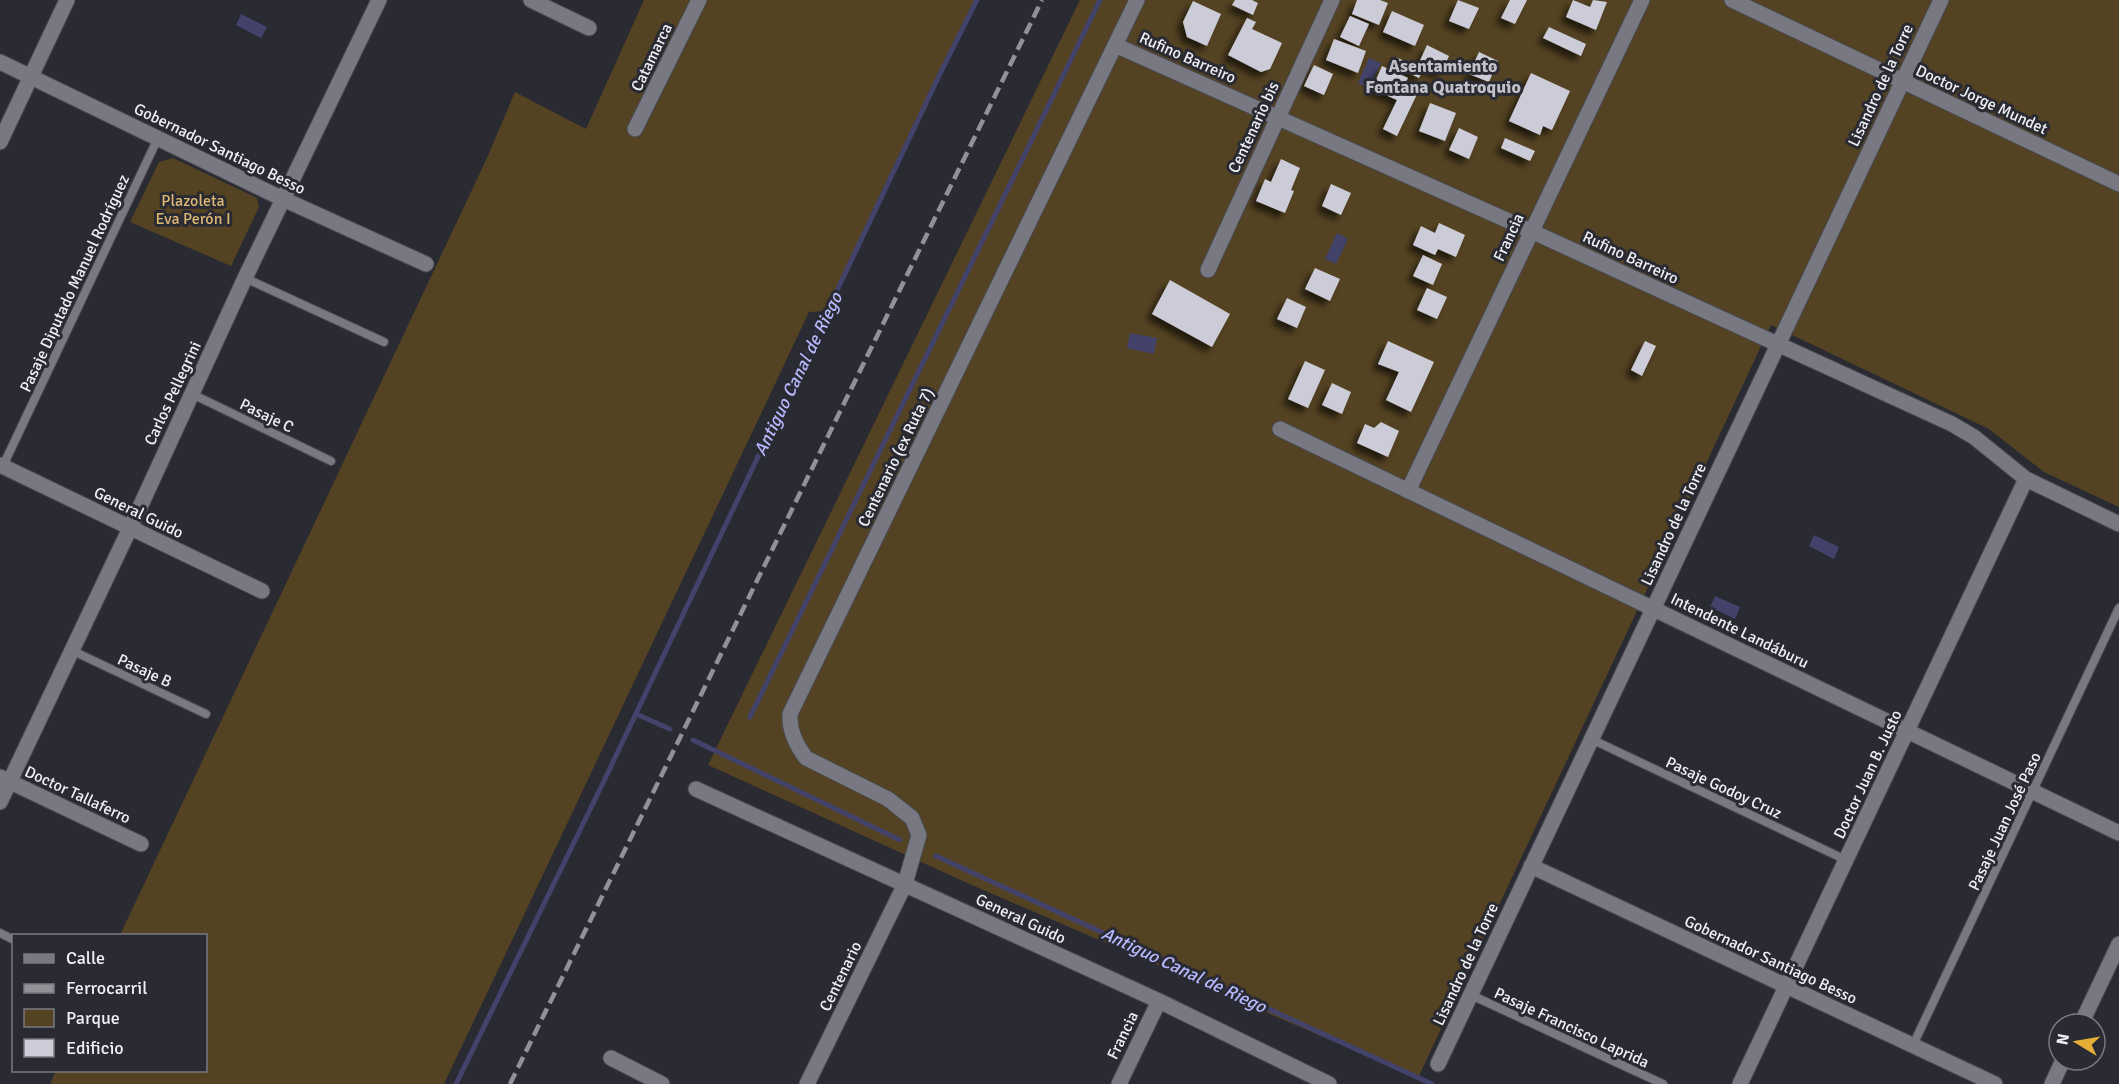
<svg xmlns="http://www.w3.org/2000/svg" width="2119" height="1084" font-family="Signika,sans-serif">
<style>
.green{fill:#544322}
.water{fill:#42426a}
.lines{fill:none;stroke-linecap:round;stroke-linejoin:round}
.stream{stroke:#42426a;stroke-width:5}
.building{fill:#cbccd7;filter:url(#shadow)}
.service-casing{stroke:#48484f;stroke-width:10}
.minor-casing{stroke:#48484f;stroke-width:17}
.service{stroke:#787882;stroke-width:8}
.minor{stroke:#787882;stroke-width:15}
.rail{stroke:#919198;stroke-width:4.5;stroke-dasharray:12 6;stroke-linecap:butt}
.labels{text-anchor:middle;stroke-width:6;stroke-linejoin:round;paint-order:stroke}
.street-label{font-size:16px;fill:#eff0f5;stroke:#2a2a33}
.park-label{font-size:16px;fill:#ddb973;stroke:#2a2a33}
.neighbourhood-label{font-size:18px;font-weight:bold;fill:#c1c1cc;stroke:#2a2a33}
.water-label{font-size:18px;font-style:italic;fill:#b7b9fe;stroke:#2a2a33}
</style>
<defs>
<filter id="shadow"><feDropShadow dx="-5.5" dy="5.5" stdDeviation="3" flood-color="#0009"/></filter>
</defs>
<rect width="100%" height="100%" fill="#2a2a33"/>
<path class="green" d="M644,0H977L938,78L827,311L809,312L444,1084H50L56,1071L206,1070V936L120,935L487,158L515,92L586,129Z
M1080,0H2119V507L2044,472L1989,429L1771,325L1418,1078L965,882L708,765Z
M173,158L257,198L259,207L231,266L130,222L159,162Z"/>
<path class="water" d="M241,14L267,27L261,38L236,25Z
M1369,58L1381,63L1369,89L1358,83Z
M1337,233L1348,239L1336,264L1325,259Z
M1130,333L1157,338L1154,354L1127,348Z
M1814,535L1839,547L1834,559L1809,546Z
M1715,596L1740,607L1735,619L1710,607Z"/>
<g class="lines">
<path class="stream" d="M636,714L670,729
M750,717L1100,0
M693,740L900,840
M936,856L1432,1084
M456,1084L603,783L938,78L977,0"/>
</g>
<path class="building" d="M1235,0H1252L1258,3L1253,15L1232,5Z
M1357,0H1380L1388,3L1379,25L1352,14Z
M1458,0L1479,8L1469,29L1449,21Z
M1510,0H1527L1515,24L1501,18Z
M1573,0L1590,7L1593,0L1607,2L1596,30L1566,17Z
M1193,1L1221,14L1207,46L1187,37L1183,22Z
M1392,11L1424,25L1415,46L1383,32Z
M1350,16L1369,24L1359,46L1340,37Z
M1247,18L1256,22L1252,29L1282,43L1270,69L1261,72L1228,55Z
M1549,27L1586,44L1581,56L1543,38Z
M1334,39L1366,51L1358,73L1326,60Z
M1427,45L1449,56L1441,74L1419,63Z
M1479,52L1498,61L1489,82L1469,74Z
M1396,57L1423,70L1419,78L1392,65Z
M1314,65L1333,74L1324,95L1304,86Z
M1382,66L1408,78L1405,83L1419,90L1397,136L1383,129L1397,100L1372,89Z
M1531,73L1570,91L1552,130L1543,126L1540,135L1509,121Z
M1430,103L1456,113L1445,141L1419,131Z
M1459,128L1478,137L1469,159L1449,150Z
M1505,138L1535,151L1530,161L1501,148Z
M1281,159L1300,168L1291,190L1294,191L1285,213L1256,201L1265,179L1271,182Z
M1331,184L1351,193L1341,215L1322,206Z
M1439,223L1465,235L1456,257L1438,249L1435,255L1413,245L1421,226L1435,233Z
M1423,255L1442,264L1433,285L1413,276Z
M1315,268L1340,279L1330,301L1305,289Z
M1170,280L1230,314L1212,347L1152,314Z
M1427,288L1447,297L1437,319L1417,310Z
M1287,298L1306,307L1297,328L1277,319Z
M1388,341L1434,362L1411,412L1386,400L1399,372L1378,364Z
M1645,341L1656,346L1642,376L1631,370Z
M1305,361L1325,370L1308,408L1288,399Z
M1332,383L1351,392L1342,414L1322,405Z
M1381,422L1399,431L1388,457L1357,443L1365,424L1374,428Z"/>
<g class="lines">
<defs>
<path id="service" d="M245,278L384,342
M192,394L331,461
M2,468L158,138
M71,650L206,714
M1591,739L1846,860
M0,933L14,940
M1471,995L1663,1084
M1913,1045L2119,608"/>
<path id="minor" d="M531,0L589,28
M1732,0L2119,184
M1115,45L1531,231L1952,424L1974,437L2026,479L2119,524
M0,62L283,199L426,264
M635,129L699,0
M0,142L67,0
M1208,270L1332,0
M1280,429L2119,833
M0,465L262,591
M1408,491L1642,0
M0,777L141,844
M696,789L1159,1001L1329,1084
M0,802L140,507L245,278L379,0
M1531,866L1995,1084
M2081,1024L2119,944
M611,1058L662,1084
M1438,1064L1941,0
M807,1084L905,884L919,835L912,818L888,799L806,758C796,745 789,731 790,714L1137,0
M1119,1084L1159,1001
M1740,1084L2026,479
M2052,1084L2063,1060"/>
</defs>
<use href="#service" class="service-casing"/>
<use href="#minor" class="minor-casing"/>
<use href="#service" class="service"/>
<use href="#minor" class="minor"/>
<path class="rail" d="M510,1084L1042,0"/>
</g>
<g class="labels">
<g class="street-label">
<text transform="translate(651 57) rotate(-64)" y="6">Catamarca</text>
<text transform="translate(1188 57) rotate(24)" y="6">Rufino Barreiro</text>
<text transform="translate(1880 85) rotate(-65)" y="6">Lisandro de la Torre</text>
<text transform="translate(1982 99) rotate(25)" y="6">Doctor Jorge Mundet</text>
<text transform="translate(1253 127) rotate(-65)" y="6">Centenario bis</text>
<text transform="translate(220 148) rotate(26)" y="6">Gobernador Santiago Besso</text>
<text transform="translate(1508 237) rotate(-65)" y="6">Francia</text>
<text transform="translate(1631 257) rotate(25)" y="6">Rufino Barreiro</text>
<text transform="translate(74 283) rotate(-65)" y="6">Pasaje Diputado Manuel Rodríguez</text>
<text transform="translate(172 393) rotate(-65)" y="6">Carlos Pellegrini</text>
<text transform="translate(267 415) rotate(26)" y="6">Pasaje C</text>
<text transform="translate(895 457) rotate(-64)" y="6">Centenario (ex Ruta 7)</text>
<text transform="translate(139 512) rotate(26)" y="6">General Guido</text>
<text transform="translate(1673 524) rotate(-65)" y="6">Lisandro de la Torre</text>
<text transform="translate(1740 630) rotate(26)" y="6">Intendente Landáburu</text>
<text transform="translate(145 670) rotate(25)" y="6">Pasaje B</text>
<text transform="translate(1867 774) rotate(-65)" y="6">Doctor Juan B. Justo</text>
<text transform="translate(1724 787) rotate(25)" y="6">Pasaje Godoy Cruz</text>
<text transform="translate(78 794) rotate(25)" y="6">Doctor Tallaferro</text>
<text transform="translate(2004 821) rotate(-65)" y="6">Pasaje Juan José Paso</text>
<text transform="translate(1021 918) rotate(25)" y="6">General Guido</text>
<text transform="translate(1771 959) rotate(25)" y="6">Gobernador Santiago Besso</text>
<text transform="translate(1465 964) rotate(-65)" y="6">Lisandro de la Torre</text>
<text transform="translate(840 976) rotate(-64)" y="6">Centenario</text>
<text transform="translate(1572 1027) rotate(25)" y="6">Pasaje Francisco Laprida</text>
<text transform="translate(1122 1035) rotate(-64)" y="6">Francia</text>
</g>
<g class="park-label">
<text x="193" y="206">Plazoleta<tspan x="193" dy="18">Eva Perón I</tspan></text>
</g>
<g class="neighbourhood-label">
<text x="1443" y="72">Asentamiento<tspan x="1443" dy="21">Fontana Quatroquio</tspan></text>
</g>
<g class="water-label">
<text transform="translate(798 374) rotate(-64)" y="6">Antiguo Canal de Riego</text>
<text transform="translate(1184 970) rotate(25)" y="6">Antiguo Canal de Riego</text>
</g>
</g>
<rect x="12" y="934" width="195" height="138" fill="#2a2a33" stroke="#797981" stroke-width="1.5"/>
<rect x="24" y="954" width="30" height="9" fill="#787882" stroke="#797981" stroke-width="1.5"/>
<text x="66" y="964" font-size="18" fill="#eff0f5">Calle</text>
<rect x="24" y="984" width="30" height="9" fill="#919198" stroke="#797981" stroke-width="1.5"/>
<text x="66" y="994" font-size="18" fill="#eff0f5">Ferrocarril</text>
<rect x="24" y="1009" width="30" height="18" fill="#544322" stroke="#797981" stroke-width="1.5"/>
<text x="66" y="1024" font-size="18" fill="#eff0f5">Parque</text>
<rect x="24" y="1039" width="30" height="18" fill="#cbccd7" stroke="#797981" stroke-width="1.5"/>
<text x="66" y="1054" font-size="18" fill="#eff0f5">Edificio</text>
<g transform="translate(2077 1042) rotate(281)"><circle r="28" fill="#2a2a33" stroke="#797981" stroke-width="1.5"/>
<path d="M0-4.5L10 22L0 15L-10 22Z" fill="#e4ad35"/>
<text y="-9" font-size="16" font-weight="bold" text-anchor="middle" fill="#eff0f5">N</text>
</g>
</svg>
